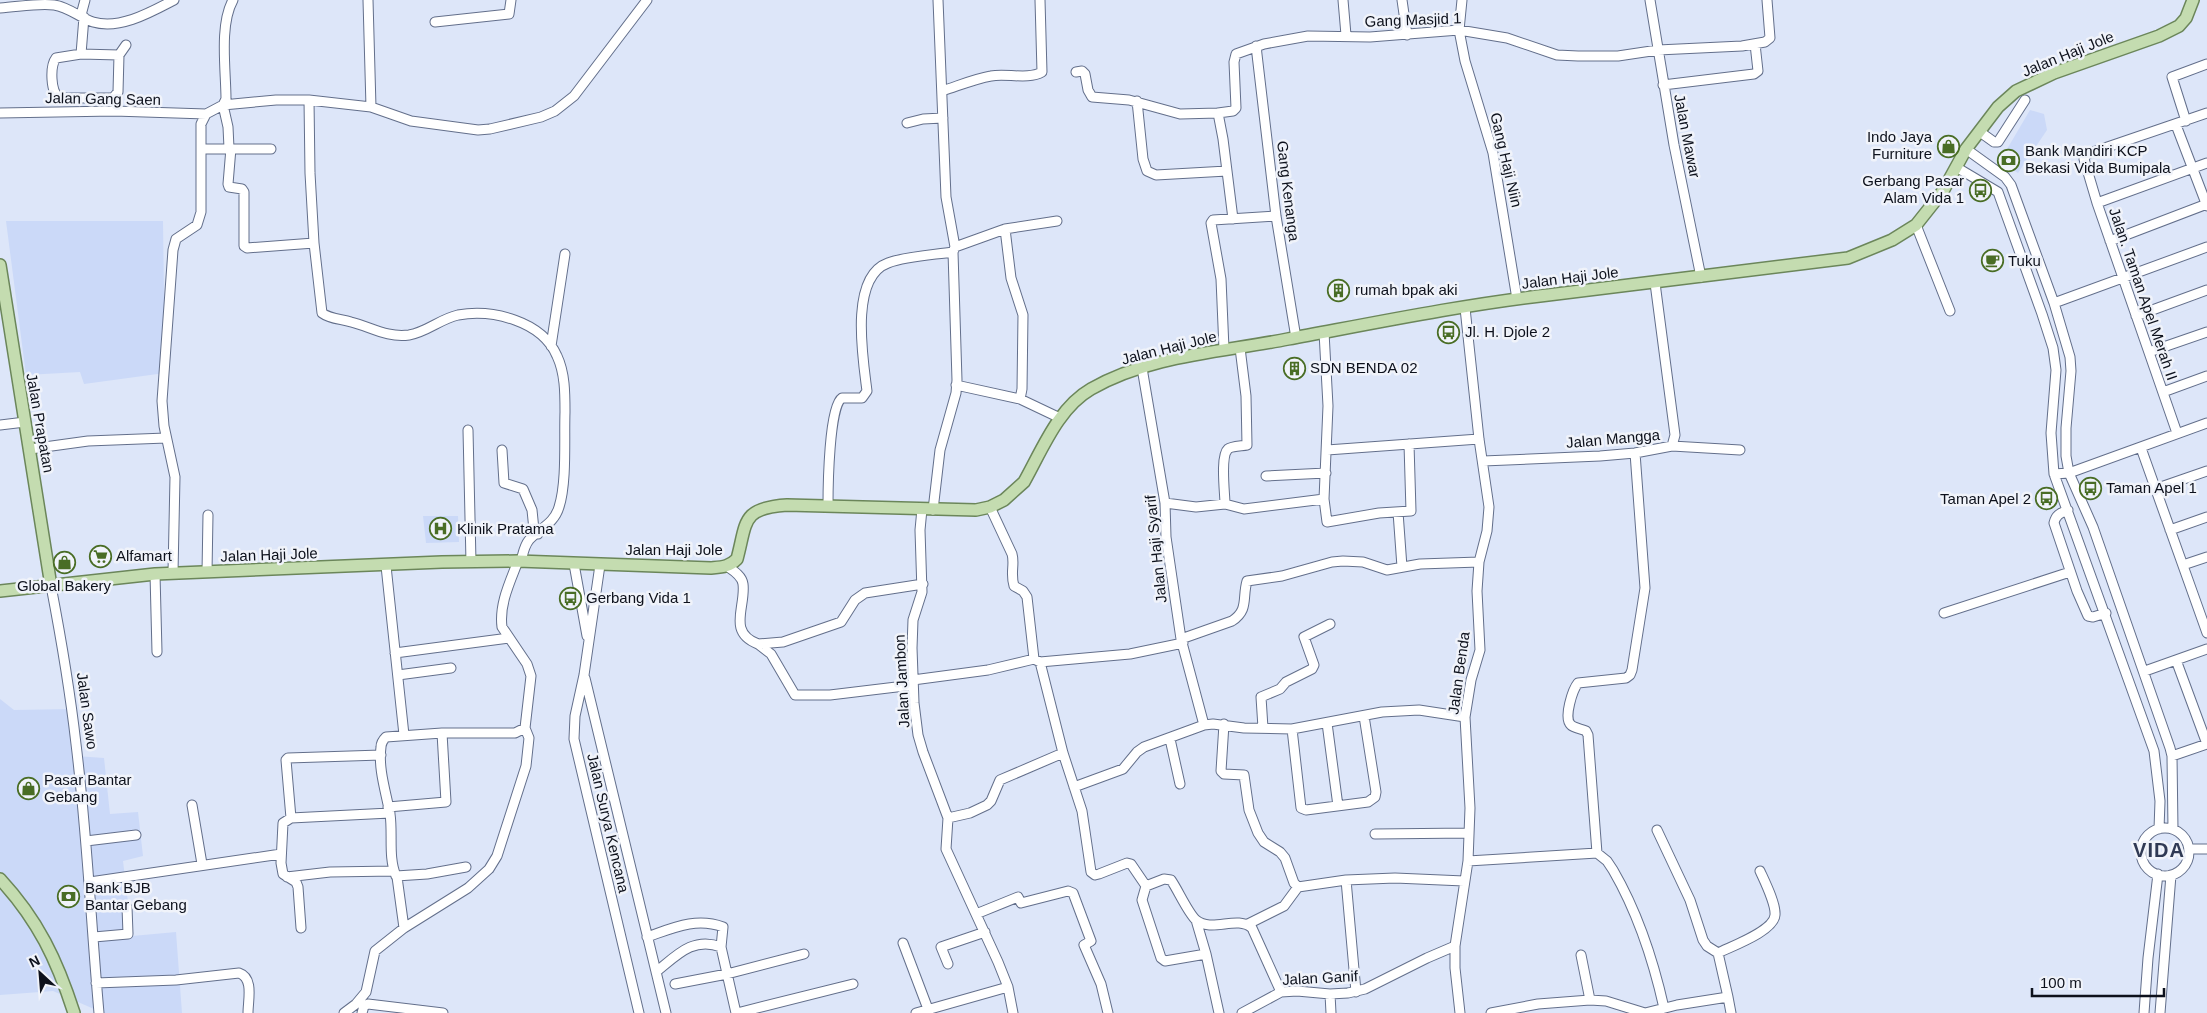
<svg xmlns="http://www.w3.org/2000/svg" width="2207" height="1013" font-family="Arial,sans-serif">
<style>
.built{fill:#cbd9f8}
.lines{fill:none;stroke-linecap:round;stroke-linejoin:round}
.minor-casing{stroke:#636f8b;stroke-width:11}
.major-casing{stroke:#6b865a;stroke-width:14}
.minor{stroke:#fff;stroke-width:9}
.major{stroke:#c4dcb0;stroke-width:11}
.labels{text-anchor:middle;stroke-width:5;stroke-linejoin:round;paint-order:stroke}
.street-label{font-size:15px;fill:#0d111c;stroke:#f0f3fa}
.poi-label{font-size:15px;fill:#0d111c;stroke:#f0f3fa;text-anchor:start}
.district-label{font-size:20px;font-weight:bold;letter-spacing:1px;fill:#303a54;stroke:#f0f3fa}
</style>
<rect width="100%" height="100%" fill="#dde6f9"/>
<path class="built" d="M2030,110L2044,114L2047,130L2018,173L2000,161Z
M6,221H163L165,373L84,384L80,372L26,375Z
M423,516H458L459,542L426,543Z
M0,699L14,710L73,709L76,756L104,758L110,814L138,812L143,856L123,861L132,936L176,932L182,1013H103L53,991L0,995Z"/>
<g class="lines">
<defs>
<path id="minor" d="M368,0L371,107
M1343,0L1346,35
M1402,0L1407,35
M1462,0L1459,30L1465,61L1493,153L1517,299
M1650,0L1674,145L1701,277
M0,8C18,7 37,3 54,5C69,7 80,18 93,22C120,30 151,12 174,0
M81,15L85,0
M435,22L509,14L511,0
M1256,46L1276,216L1296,338
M81,54L84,17
M119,55L118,92L113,98H60C50,93 50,66 56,58L81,54L119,55L126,45
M1076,72L1082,71L1085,74L1088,90L1092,97L1129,100L1180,114L1218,113L1233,111L1236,108L1234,62L1236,54L1264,44L1308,36L1370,37L1459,30L1507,38L1557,55L1578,56H1618L1658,50L1742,46L1765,42L1770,38L1767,0
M1663,85L1754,74L1758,71L1755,44
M942,91C958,86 974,79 991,76C1006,73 1028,80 1042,72L1040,0
M309,100L310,173L314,243L322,313C330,319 341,319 351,322C371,327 387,338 409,335C427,332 440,319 458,315C493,309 542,321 557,356C565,373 565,393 565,412C564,439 567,482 559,507C554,524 540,528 529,540C524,546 523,554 521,561
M1137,101L1143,159L1147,171L1156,175L1227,171
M0,113L114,111L206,114
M1218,113L1223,139L1233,219
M2186,121L2172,77L2207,64
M907,123L923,119L943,118
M2176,125L2207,206
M1980,132L1994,142H1998L2025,100
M229,148L228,127L223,105L276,100H309L371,107L411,121L478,130L490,129L541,117L555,111L574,96L647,0
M231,148L228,184L229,187L242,189L244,192V246L247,248L314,243
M201,149H271
M1966,149L2005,177L2011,185L2054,303L2070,357L2071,371L2066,428V456L2069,473L2093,527L2170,748L2172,756L2173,829
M1956,167L1998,192L2042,314L2053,348L2056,370L2051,433L2054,474L2154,751L2160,801L2159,829
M2097,203L2207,163
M1916,225L1950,311
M1005,229L1057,221
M2110,241L2207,204
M955,247L1005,229L1011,278L1023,315L1022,389L1020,399
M2054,303L2207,247
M2136,316L2207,290
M1324,332L1328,406L1324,499L1327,522L1379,513L1411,511L1409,444
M551,346L565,254
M1224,349L1221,279L1211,223L1213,220L1276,216
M2149,352L2207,332
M1142,368L1165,503L1166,537L1181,639L1204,725
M956,385L1020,399L1060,418
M2163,392L2207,376
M0,425L25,422
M468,430L471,562
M2177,433L2097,203L2084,159L2087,154L2207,113
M1672,446L1740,450
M2141,448L2207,633
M30,449L88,441L166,438
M502,450L504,483L523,489L532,510L534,530L538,534
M1327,450L1479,439
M1483,461L1600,456L1635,453L1672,446L1675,435L1655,283
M2054,474L2069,473L2207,423
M1266,476L1326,473
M2155,489L2207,471
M1165,503L1196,507L1225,504L1244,509L1324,499
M1225,504C1225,494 1220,456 1228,449C1231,446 1242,446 1247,445L1246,396L1240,348
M828,506C828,487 829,406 842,398H862L867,391C863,359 849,277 888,263C907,256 932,255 953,252
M990,507L1012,554C1015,564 1010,573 1014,586L1023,591L1027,597L1034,659
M922,509L920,530L922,592L913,620L912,648L914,703L918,735L923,752L948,818L946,849L998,962L1008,987L1013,1013
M933,510L940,450L956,393L957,380L953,252L955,247L946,197L938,0
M2068,510C2061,513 2056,514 2054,523L2077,591L2088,616L2093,617L2106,613
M1398,512L1402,567
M2170,530L2207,517
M574,564L587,636
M600,565L584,675L575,716L574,739L639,1013
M2183,565L2207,557
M386,566L404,735
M728,567C734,571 742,576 743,584C746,607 727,632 758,644L783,642L841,622L855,600L865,593L923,584
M207,572L208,515
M173,573L175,477L164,426L162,401L173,250L176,239L197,225L201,212V124L206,114L223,105L226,99C226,71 219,25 233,0
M155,574L157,652
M51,586C61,638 70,691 76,744C87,833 91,923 99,1013
M1944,613L2070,572
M1181,639L1232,621C1249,610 1242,598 1247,581L1282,576L1332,562L1343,561L1363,562L1387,570L1420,564L1479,562
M758,644L771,654L795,695H830L913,685
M395,653L509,638
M2176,660L2207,744
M1040,662L1063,753L1082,811L1091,872L1095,875L1099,874L1127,863L1131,864L1146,886L1164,879L1171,880C1178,890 1188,913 1196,920C1212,933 1237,915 1252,928L1281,992
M2145,671L2207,649
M398,675L451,668
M585,678L666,1013
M913,680L988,670L1034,659L1040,662L1130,654L1183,643
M1327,723L1338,806
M1224,724L1221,771L1224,774L1244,775L1249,810L1258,833L1264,842L1280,852L1285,858L1294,883L1298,887L1346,880L1395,878L1464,881
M1263,728L1261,697L1280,689L1286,682L1312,669L1314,665L1304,637L1330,624
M1292,729L1301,808L1306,810L1368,802L1375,797L1376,792L1364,716
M1170,739L1180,784
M2172,756L2207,744
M1074,787L1123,769L1137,752L1144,747L1204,725L1213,724L1244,728L1292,729L1382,712L1419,710L1465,717
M192,805L202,864
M388,807L446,802L442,733
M291,818L286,760L288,758L381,755
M948,818L970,813L987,805L991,801L1000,780L1063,753
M2141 852a24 24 0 1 1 48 0a24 24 0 1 1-48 0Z
M1657,830L1690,900L1703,940L1707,946L1718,953L1728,997
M1375,834L1469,833
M86,841L136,835
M2189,849H2207
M1597,853L1588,735L1586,731C1582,729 1574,728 1571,725C1563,718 1573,689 1578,683L1626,678L1630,675L1632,670L1645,588L1635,453
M1468,861L1597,853L1607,861L1613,870C1638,913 1653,959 1664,1008
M466,867L427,874L396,876C388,857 393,834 390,814C386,792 378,769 381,747C381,743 383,740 386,737L442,733H515L525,728
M287,877L330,872L394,871
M397,877L404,928
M1346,880L1356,992
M90,882L281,854
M1146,886L1142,900L1161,958L1165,961L1206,954
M976,914L1018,897L1021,903L1068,891L1073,893L1091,941L1084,945L1101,984L1108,1013
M1196,920L1206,954L1219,1013
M1248,924L1284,906L1298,887
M301,928L298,887L296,882L283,874L281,863L283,823L291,818L390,813
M94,937L128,934L127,907
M647,937C673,928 696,917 723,927L721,947L736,1013
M903,943L928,1009
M1718,953C1732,946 1774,931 1775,915C1776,904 1765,882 1760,871
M1581,955L1590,1000
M948,964L941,947L985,932
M656,972C676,956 693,936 721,947
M96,983L176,980L239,973C254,978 248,1000 248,1013
M675,984L727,974L804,954
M1330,994L1331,1013
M344,1013L356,1004L366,992L375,951L404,928L468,888L489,869L497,856L526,766L529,738L525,728L531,676L527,664L502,627C499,604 510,582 518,561
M362,1013L364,1006L368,1004L443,1013
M737,1013L853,984
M916,1013L1008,987
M1242,1013L1281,992L1297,991L1330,994L1348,993L1365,989L1427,958L1455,946
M1460,1013L1455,968V946L1468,861L1470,808L1465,717L1471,680L1480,650L1477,591L1479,562L1487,531L1489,507L1479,439L1465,308
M1491,1013L1538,1004L1590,1000L1606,1001L1645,1013L1677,1005L1728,997L1731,1013
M2144,1013L2148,958L2158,874
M2160,1013L2171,875"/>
<path id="major" d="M0,265L51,586
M0,591L155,574L442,562L518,561L711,568C722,567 729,567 737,559C747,522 741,508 787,505L976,510L990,507L1004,500L1024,482C1042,450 1058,408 1091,389C1150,355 1223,352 1288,339C1374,323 1461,305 1548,295C1648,282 1748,271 1848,258L1892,240L1916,225L1943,191L1966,149L1998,107L2016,91L2054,73L2159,36L2179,26L2186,18L2193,0
M0,879C38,920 57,960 74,1013"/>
</defs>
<use href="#minor" class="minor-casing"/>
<use href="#major" class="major-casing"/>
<use href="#minor" class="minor"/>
<use href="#major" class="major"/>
</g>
<defs>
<symbol id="shop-ring" viewBox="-11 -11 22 22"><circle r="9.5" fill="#f0f3fa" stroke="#496d25" stroke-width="1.5"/><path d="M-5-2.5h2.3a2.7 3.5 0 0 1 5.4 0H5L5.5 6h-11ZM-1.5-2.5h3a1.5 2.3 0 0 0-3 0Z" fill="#496d25"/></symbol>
<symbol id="bank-ring" viewBox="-11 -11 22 22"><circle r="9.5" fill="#f0f3fa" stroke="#496d25" stroke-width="1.5"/><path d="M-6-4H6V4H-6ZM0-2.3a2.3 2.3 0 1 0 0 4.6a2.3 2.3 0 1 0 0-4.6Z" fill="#496d25"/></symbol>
<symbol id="bus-ring" viewBox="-11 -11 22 22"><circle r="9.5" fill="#f0f3fa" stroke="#496d25" stroke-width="1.5"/><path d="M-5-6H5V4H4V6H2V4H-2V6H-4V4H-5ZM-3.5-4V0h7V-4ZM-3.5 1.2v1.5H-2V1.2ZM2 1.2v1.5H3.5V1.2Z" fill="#496d25"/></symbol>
<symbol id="cafe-ring" viewBox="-11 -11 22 22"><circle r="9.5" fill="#f0f3fa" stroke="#496d25" stroke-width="1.5"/><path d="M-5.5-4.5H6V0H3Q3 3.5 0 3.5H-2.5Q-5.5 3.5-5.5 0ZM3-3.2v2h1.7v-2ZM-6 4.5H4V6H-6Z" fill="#496d25"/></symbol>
<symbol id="building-ring" viewBox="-11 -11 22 22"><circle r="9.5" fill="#f0f3fa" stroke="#496d25" stroke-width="1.5"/><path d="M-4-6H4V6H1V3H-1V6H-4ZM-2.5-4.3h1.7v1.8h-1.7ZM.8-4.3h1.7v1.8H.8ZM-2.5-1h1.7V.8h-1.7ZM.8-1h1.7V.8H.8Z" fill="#496d25"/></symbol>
<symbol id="hospital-ring" viewBox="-11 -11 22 22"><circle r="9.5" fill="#f0f3fa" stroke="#496d25" stroke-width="1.5"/><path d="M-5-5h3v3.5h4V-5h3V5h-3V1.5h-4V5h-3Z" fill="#496d25"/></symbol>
<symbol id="supermarket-ring" viewBox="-11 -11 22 22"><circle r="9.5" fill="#f0f3fa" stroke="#496d25" stroke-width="1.5"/><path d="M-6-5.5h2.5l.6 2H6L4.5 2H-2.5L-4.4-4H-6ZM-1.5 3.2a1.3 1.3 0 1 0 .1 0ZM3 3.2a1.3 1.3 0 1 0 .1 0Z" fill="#496d25"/></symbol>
</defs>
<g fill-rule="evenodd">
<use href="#shop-ring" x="1936" y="134" width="25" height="25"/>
<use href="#bank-ring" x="1996" y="148" width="25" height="25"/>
<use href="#bus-ring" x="1968" y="178" width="25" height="25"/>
<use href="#cafe-ring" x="1980" y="248" width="25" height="25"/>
<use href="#building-ring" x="1326" y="278" width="25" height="25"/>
<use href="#bus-ring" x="1436" y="320" width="25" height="25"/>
<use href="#building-ring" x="1282" y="356" width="25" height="25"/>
<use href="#bus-ring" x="2078" y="476" width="25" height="25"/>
<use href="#bus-ring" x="2034" y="486" width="25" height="25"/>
<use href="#hospital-ring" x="428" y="516" width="25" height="25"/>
<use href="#supermarket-ring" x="88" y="544" width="25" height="25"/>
<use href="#shop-ring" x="52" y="550" width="25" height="25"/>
<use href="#bus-ring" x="558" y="586" width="25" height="25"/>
<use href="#shop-ring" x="16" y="776" width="25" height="25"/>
<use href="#bank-ring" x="56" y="884" width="25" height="25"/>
</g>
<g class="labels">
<g class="street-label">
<text transform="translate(1413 20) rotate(-2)" y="5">Gang Masjid 1</text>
<text transform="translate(2068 54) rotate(-22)" y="5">Jalan Haji Jole</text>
<text transform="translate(103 99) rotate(1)" y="5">Jalan Gang Saen</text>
<text transform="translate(1687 136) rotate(79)" y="5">Jalan Mawar</text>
<text transform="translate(1506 160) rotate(77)" y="5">Gang Haji Niin</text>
<text transform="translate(1288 191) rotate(83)" y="5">Gang Kenanga</text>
<text transform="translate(1570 278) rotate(-7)" y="5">Jalan Haji Jole</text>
<text transform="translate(2143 294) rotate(71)" y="5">Jalan. Taman Apel Merah II</text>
<text transform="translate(1169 348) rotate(-14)" y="5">Jalan Haji Jole</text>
<text transform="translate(40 423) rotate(80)" y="5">Jalan Prapatan</text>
<text transform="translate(1613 439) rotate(-5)" y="5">Jalan Mangga</text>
<text transform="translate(1156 549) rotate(-96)" y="5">Jalan Haji Syarif</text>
<text x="674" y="555">Jalan Haji Jole</text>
<text transform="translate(269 555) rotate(-2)" y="5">Jalan Haji Jole</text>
<text transform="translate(1459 673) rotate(-82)" y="5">Jalan Benda</text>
<text transform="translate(902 681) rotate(-93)" y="5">Jalan Jambon</text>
<text transform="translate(87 711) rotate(82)" y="5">Jalan Sawo</text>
<text transform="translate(608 823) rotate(77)" y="5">Jalan Surya Kencana</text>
<text transform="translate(1320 978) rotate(-3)" y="5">Jalan Ganif</text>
</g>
<g class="poi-label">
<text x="1932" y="142" text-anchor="end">Indo Jaya<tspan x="1932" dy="17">Furniture</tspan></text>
<text x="2025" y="156">Bank Mandiri KCP<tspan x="2025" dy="17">Bekasi Vida Bumipala</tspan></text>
<text x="1964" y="186" text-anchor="end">Gerbang Pasar<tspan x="1964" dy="17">Alam Vida 1</tspan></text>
<text x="2008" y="266">Tuku</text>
<text x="1355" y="295">rumah bpak aki</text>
<text x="1465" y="337">Jl. H. Djole 2</text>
<text x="1310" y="373">SDN BENDA 02</text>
<text x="2106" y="493">Taman Apel 1</text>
<text x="2031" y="504" text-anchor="end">Taman Apel 2</text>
<text x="457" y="534">Klinik Pratama</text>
<text x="116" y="561">Alfamart</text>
<text x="64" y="591" text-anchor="middle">Global Bakery</text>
<text x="586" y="603">Gerbang Vida 1</text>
<text x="44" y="785">Pasar Bantar<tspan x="44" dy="17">Gebang</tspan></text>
<text x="85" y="893">Bank BJB<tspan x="85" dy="17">Bantar Gebang</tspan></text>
</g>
<g class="district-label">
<text x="2159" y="857">VIDA</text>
</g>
</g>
<g transform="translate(40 973) rotate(334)" stroke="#f0f3fa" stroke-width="4" paint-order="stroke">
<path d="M0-4L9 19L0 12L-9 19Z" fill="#0d111c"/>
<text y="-8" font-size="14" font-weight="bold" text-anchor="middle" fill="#0d111c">N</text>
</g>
<path d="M2032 988v8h132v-8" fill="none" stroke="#0d111c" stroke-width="2.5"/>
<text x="2040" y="988" font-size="15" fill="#0d111c" stroke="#f0f3fa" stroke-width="4" paint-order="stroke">100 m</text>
</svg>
